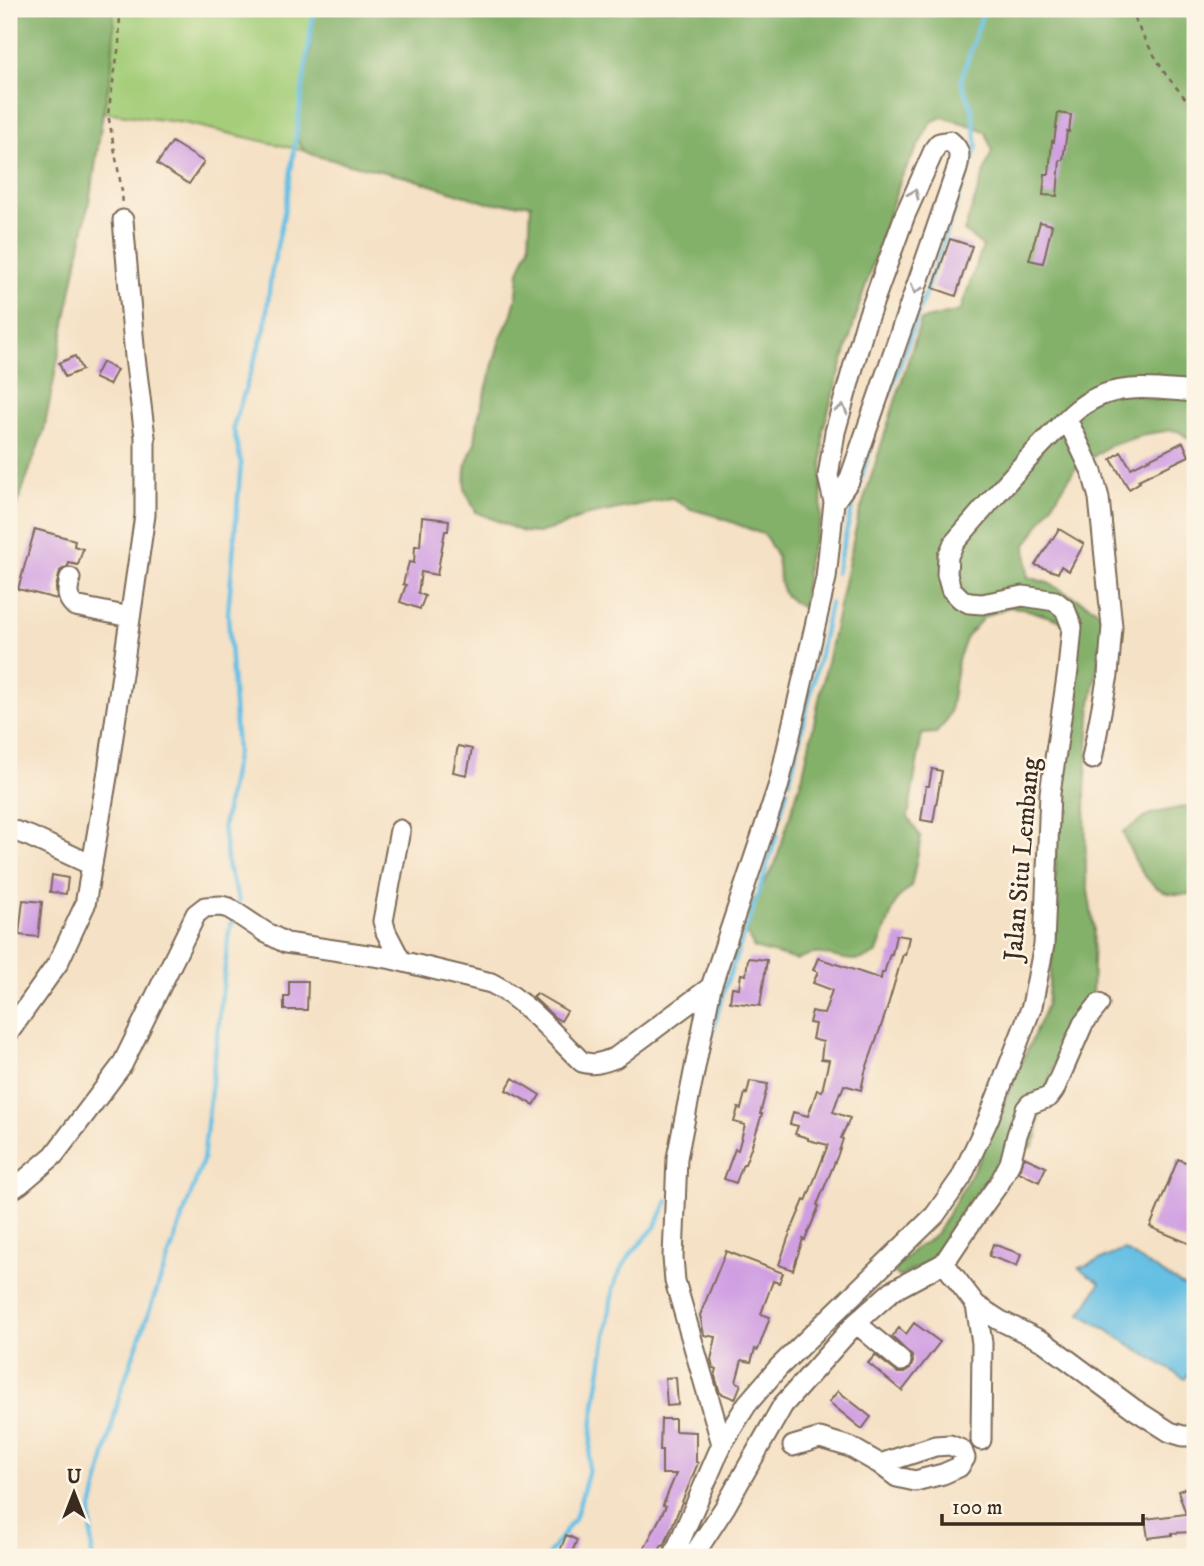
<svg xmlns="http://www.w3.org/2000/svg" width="1204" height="1566" font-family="'IM FELL DW Pica',serif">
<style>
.green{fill:#a5ce7a;stroke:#707c4c;stroke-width:2}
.forest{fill:#84b16a;stroke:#606e44;stroke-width:2}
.water{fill:#66c0e4;stroke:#507581;stroke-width:2}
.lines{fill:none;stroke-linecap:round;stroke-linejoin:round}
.stream{stroke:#66c0e4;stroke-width:4.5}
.building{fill:#d09fe2}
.minor-casing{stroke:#7c6a58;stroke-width:23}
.path{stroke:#7c6a58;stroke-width:2.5;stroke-dasharray:5 5;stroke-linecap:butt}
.minor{stroke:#fff;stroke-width:19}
.oneway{stroke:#a79f9a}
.labels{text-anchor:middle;stroke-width:5;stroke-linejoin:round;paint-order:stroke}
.street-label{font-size:26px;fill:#3b2a1e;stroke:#fcf5e5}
</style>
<rect width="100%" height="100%" fill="#fcf5e5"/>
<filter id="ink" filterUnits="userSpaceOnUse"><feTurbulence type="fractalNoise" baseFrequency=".0143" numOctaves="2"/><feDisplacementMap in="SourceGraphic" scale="14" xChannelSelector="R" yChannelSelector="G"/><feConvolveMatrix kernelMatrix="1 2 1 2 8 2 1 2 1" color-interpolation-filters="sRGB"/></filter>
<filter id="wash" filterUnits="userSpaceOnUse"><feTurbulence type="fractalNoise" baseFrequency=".00686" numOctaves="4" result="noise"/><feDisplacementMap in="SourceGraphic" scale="28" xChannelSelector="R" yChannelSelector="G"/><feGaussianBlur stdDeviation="1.57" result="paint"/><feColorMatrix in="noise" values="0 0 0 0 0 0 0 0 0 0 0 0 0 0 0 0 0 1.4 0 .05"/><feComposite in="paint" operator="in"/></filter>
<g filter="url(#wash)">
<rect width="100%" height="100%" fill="#f5e1c5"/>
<path class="green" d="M113,9H314L310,53L303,78L297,140L305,151L184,123L103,112C111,75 114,46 113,9Z"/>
<path class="forest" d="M9,9H113L114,33L111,73L103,112L93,181L44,430L9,527Z
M314,9H1195V444L1180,432L1173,430L1146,434L1109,446L1075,469L1026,545L1028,577L1048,583L1094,608L1099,612L1105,627L1091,703L1085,791L1086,878L1094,928L1092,997L1052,1070L1038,1122V1135L1032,1147L1008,1154L995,1181L933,1259L900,1277L895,1273L897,1267L914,1249L926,1242L937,1233L978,1162L1047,1005L1056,917L1055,818L1076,636L1059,620L1022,608L1008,607L984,617L967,636L958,660L950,712L945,723L936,733L922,734L908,817L921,838L911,887L897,899L876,954C869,957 860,961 853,960C827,958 823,947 796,960L754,948L747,933L749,908L775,864L803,774L858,518L921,320L960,311L983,246L964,231L992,150L986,133L976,127L942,117L931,122L901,178L860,303L823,429L821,520L808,559L803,608L793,602L784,594L780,582L777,557L765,535L716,516L691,509L671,498L584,516L562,526L538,533L523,532L476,512L465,490L466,465L475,442L478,419L500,339L511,317L517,295L519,271L529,247L531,204L488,203L406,177L316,156L305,151L297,140L303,78L310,53Z
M1188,806H1195V894C1185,894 1172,896 1162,891C1141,879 1131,854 1123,832L1151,814Z"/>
<path class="water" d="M1124,1250L1195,1293V1364L1185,1379L1081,1314L1100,1283L1079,1268Z"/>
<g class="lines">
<path class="stream" d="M889,396L977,146L972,109L961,81L984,9
M836,573L854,501L871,447
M789,782L820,654L830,603
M237,907L239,900L228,868L223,827L237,751L228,613L241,463L233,427L265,328L271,275L287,199L314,9
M708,1048L724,990L751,915L777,835L771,849L787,790
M92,1557L91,1513L120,1393L203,1160L229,932L233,919
M547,1557L576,1516L588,1473L593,1419L613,1289L617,1277L629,1256L655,1227L668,1200"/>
</g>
<g id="blocks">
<path class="building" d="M1058,113L1071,115L1069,132L1067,131L1063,160H1060L1057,196L1043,195L1045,174H1049L1052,141L1054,142Z
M172,142L204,162L189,184L157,164Z
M1040,222L1052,225L1043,263L1029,260Z
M950,239L972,246L956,296L933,288Z
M75,356L82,370L65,377L59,363Z
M102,362L117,370L109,385L94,378Z
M1183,442L1189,456L1138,480L1140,482L1129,489L1111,459L1121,452L1131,468Z
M422,517L449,520L448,531H445L437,575L421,572L418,593L425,596L420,609L400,602L406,585L403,584L409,562L414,563L415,546H420Z
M35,529L75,540L74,546L83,549L78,565L69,563L68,566L60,571L56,588L57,599L18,589Z
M1059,529L1084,544L1069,571L1061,566L1058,573L1035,565Z
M458,746L472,749L467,775L453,772Z
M932,769L942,771L933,822L921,820L926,786H929Z
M52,875L68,878L66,894L50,892Z
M23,900L42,902L38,937L19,935Z
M896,935L909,937L905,955L903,954L886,1012L865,1072L861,1090L844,1085L841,1093L840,1092L833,1112L850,1118L841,1138L843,1139L837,1157L817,1205L819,1206L805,1240L803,1239L793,1270L779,1265L788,1238L804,1200L806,1201L828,1145L808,1140V1138L795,1134L798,1126L790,1124L793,1112L808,1116L817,1090L822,1091L829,1060L821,1059L823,1042L812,1039L815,1024L809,1023L812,1011L824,1014L832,990L813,983L818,972L813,970L818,958L881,979L882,972L884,973L890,954H892Z
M748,958L767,960L760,1006L730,1002L732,987L739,988L741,974L746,975Z
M289,981H308L307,1010H284V997H289Z
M536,993L567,1011L561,1021L554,1017L533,997Z
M513,1078L540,1095L534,1105L506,1090Z
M750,1081L768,1084L760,1114H762L751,1148L745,1164H743L736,1183L724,1179L735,1149L738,1150L745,1125L734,1122L738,1108L741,1109L745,1093L747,1094Z
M1024,1157L1046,1167L1039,1182L1019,1172Z
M1178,1159L1195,1166V1246L1150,1227Z
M993,1244L1021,1254L1017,1266L989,1256Z
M726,1251L783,1273L779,1283L773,1281L761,1314L770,1317L758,1350L755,1349L751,1362L742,1360L736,1382L741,1384L735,1399L720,1393L715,1376L717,1369L713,1368L711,1360L716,1337L704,1335L700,1315Z
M914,1323L940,1342L902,1391L868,1363L875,1355L898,1373H904L910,1369L913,1362L912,1356L892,1337L899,1328L906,1334Z
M676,1377L678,1405L667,1406L665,1378Z
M838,1391L871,1417L862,1429L829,1402Z
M661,1419H675V1431L696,1432V1462L698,1463L664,1546L662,1545L656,1557H640L666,1506L663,1505L676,1474H662V1450H660Z
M1195,1485V1536H1193L1192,1532L1172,1533V1535L1148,1538L1145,1519L1186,1514L1178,1491Z
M566,1535L577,1540L570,1557H558Z"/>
</g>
</g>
<g filter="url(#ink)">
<use href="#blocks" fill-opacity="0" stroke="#7c6a58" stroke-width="2"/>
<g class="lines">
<defs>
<path id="minor" d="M1067,419L1092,472L1099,498L1109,597L1112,627L1108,675L1092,759
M70,578C68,590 65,597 75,606L130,617
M9,829L29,836L92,865
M400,830L383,921L386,932L401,961
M9,1032L58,963L85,905L108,771L145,515V437L135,357L123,220
M9,1191L20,1184L54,1155L122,1065L196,914L205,907L221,906L229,908L265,932L286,943L388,958L491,983C524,999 555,1036 582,1062C594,1066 603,1062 615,1058L711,987
M944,1263L968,1227L1000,1182L1010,1163L1017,1135L1026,1109L1030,1104L1049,1097L1054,1090L1083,1024L1099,1004
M976,1305L982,1343L981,1440
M856,1323L901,1361
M722,1444L675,1281L673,1257L677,1158L711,987L779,784L826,578L834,502L828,476L835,432L865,325L905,215L935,148L939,143L950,141C961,150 960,156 957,169L849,481L834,502
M793,1446L820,1438L850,1447L880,1464L897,1477L915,1481L943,1474L959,1467L965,1458L962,1450L950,1445L935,1446L880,1464
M673,1557L722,1444L747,1404L779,1367L935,1215L961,1178L988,1120L1032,1006L1044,945L1050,793L1068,670L1072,627L1065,609L1055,601L1023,596L982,604L969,603L961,599L951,589L947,574L948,556L954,543C984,508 1014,473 1046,440C1064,422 1080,402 1105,394C1133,384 1166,390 1195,392
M688,1557L697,1550L725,1507L783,1405L856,1323L892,1291L944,1263L976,1305L999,1320L1044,1342L1134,1409L1170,1432L1183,1436H1195"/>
</defs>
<use href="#minor" class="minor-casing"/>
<path class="path" d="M120,9L119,45L108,114L122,191L123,206
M1131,9L1141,33L1166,75L1195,110"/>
<use href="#minor" class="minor"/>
</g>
<defs><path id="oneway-chevron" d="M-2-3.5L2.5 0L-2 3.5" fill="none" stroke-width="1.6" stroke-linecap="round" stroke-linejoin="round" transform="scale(1.75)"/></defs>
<g class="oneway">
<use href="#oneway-chevron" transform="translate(914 194) rotate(-66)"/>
<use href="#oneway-chevron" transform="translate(916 289) rotate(109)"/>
<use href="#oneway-chevron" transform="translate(842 409) rotate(-74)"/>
</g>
</g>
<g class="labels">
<g class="street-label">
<text transform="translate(1021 859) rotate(-85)" y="9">Jalan Situ Lembang</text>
</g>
</g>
<rect width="1204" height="1566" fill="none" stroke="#fcf5e5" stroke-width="35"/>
<g transform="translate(74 1493)" stroke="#fcf5e5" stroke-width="5" paint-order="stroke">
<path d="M0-5L12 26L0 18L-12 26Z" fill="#3b2a1e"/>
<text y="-10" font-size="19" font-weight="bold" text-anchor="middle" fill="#3b2a1e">U</text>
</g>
<path d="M942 1514v10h201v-10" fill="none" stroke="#3b2a1e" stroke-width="3.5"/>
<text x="952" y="1514" font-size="21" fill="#3b2a1e" stroke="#fcf5e5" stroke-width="5" paint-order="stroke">100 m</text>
</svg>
